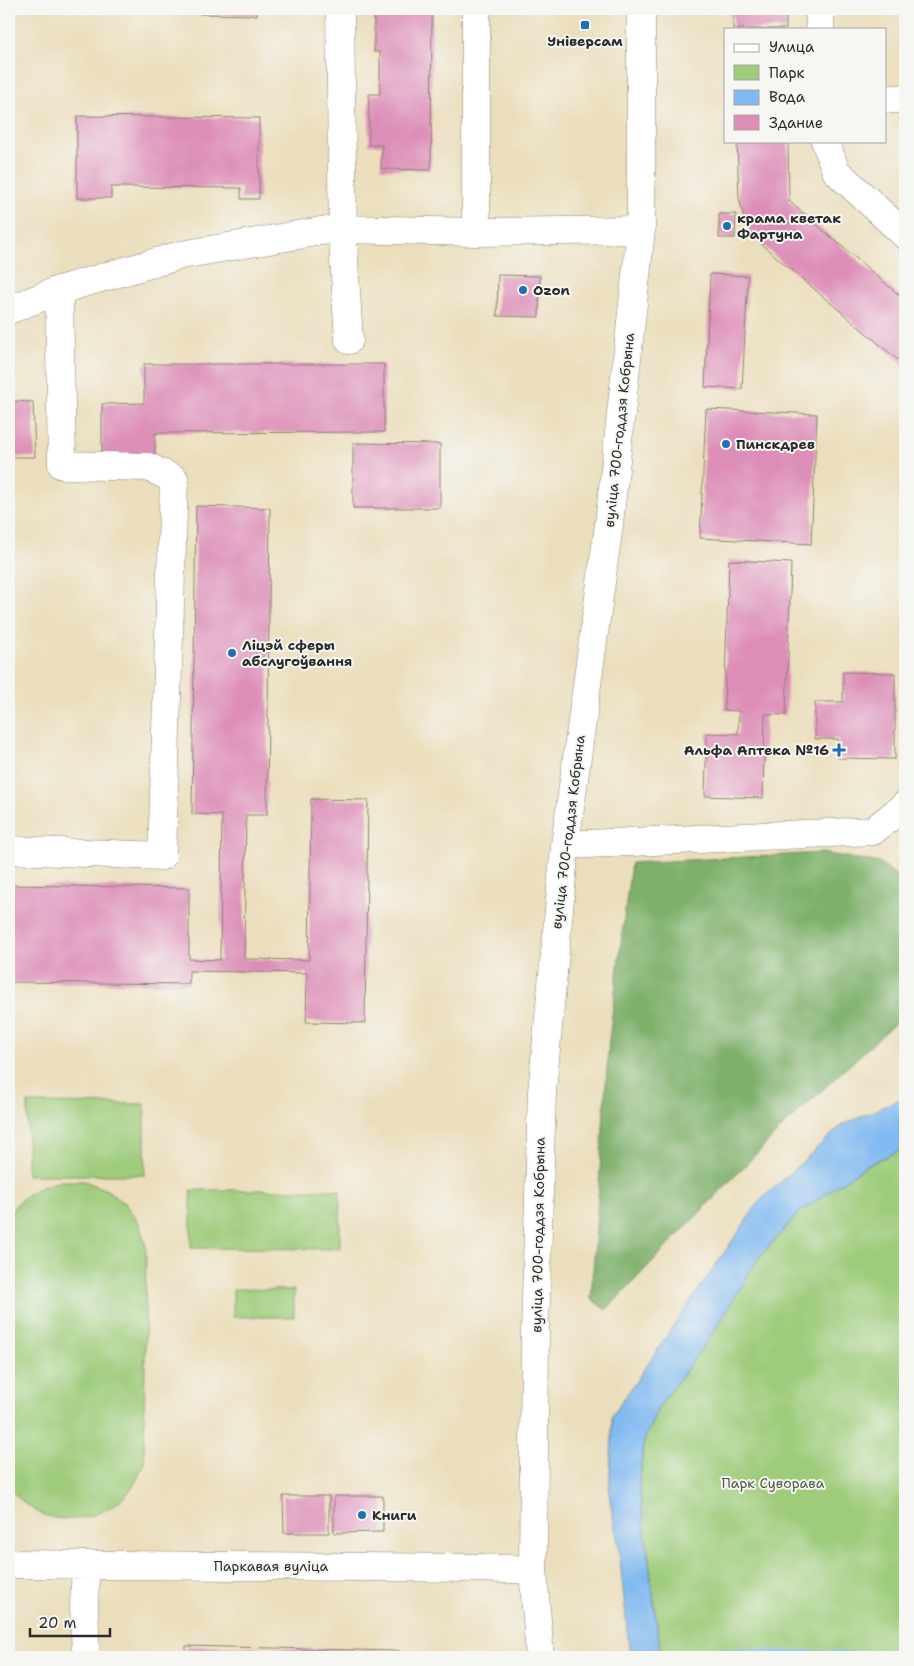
<svg xmlns="http://www.w3.org/2000/svg" width="914" height="1666" font-family="'Shantell Sans',sans-serif">
<style>
.green{fill:#9ecc7a;stroke:#647c52}
.forest{fill:#7eb06a;stroke:#546e4a}
.water{fill:#81baf1;stroke:#56728e}
.lines{fill:none;stroke-linecap:round;stroke-linejoin:round}
.stream{stroke:#81baf1;stroke-width:8}
.building{fill:#dd8eb8}
.minor-casing{stroke:#8b8474;stroke-width:29}
.minor{stroke:#fff;stroke-width:28}
.poi-dot{fill:#1f6fb2;stroke:#f6f6f2;stroke-width:2}
.labels{text-anchor:middle;stroke-width:4;stroke-linejoin:round;paint-order:stroke}
.poi-label{font-size:14px;font-weight:bold;fill:#2b2b2b;stroke:#f6f6f2;text-anchor:start}
.street-label{font-size:14px;fill:#2b2b2b;stroke:#f6f6f2}
.park-label{font-size:14px;fill:#4e5b43;stroke:#f6f6f2}
</style>
<rect width="100%" height="100%" fill="#f6f6f2"/>
<filter id="ink" filterUnits="userSpaceOnUse"><feTurbulence type="fractalNoise" baseFrequency=".02" numOctaves="2"/><feDisplacementMap in="SourceGraphic" scale="10" xChannelSelector="R" yChannelSelector="G"/><feConvolveMatrix kernelMatrix="1 2 1 2 8 2 1 2 1" color-interpolation-filters="sRGB"/></filter>
<filter id="wash" filterUnits="userSpaceOnUse"><feTurbulence type="fractalNoise" baseFrequency=".0096" numOctaves="4" result="noise"/><feDisplacementMap in="SourceGraphic" scale="20" xChannelSelector="R" yChannelSelector="G"/><feGaussianBlur stdDeviation="1.12" result="paint"/><feColorMatrix in="noise" values="0 0 0 0 0 0 0 0 0 0 0 0 0 0 0 0 0 1.4 0 .05"/><feComposite in="paint" operator="in"/></filter>
<g filter="url(#wash)">
<rect width="100%" height="100%" fill="#ebdebc"/>
<path class="green" d="M28,1103L145,1104V1175H27Z
M905,1148V1657H661L639,1484L644,1441L657,1410L717,1327L759,1257L800,1212L867,1165Z
M61,1181H84L107,1190L125,1204L139,1223L146,1246L144,1465C140,1472 137,1480 133,1486C115,1514 73,1527 42,1514C29,1508 19,1499 9,1488V1214C24,1193 36,1188 61,1181Z
M191,1190H340V1249L191,1248Z
M233,1289L294,1290V1317H233Z"/>
<path class="forest" d="M822,853L880,863L905,882V1014L782,1127L606,1310L591,1299L609,1040L631,863Z"/>
<path class="water" d="M905,1097V1148L867,1165L800,1212L759,1257L717,1327L657,1410L644,1441L639,1484L661,1657H630L619,1549L609,1494L612,1436V1416L759,1202L842,1125Z"/>
<g class="lines">
<path class="stream" d="M714,1652L905,1657"/>
</g>
<g id="blocks">
<path class="building" d="M200,9H257V15L200,14Z
M374,9H432L431,170L381,169L382,145H369V94H380V52H374Z
M733,9H786V29H733Z
M77,116L259,118V199H241V188L111,187V198H77Z
M737,141H788L789,201L905,300V366L761,244L745,223L739,198Z
M719,214H736L735,238H719Z
M710,274L748,276L742,389L705,387Z
M498,275L540,276L539,317L497,316Z
M144,364H384V432L155,433V455H102V404L144,403Z
M9,401L33,402L35,457H9Z
M706,409L817,414L811,544L700,538Z
M353,443L440,444V508H353Z
M196,506L270,508L267,815H246L244,959L309,960L311,799L368,800L365,1023L306,1022L307,973L189,971V984L9,982V885L189,888V959L220,960L222,815L192,814Z
M729,560L791,563L786,715L765,714L763,798L705,796L707,733L738,734L739,711L724,710Z
M843,672L895,673V759L838,758V739H815V702H843Z
M283,1496H329V1533H284Z
M334,1496H383V1532L334,1533Z
M186,1646L400,1651V1657H186Z"/>
</g>
</g>
<g filter="url(#ink)">
<use href="#blocks" fill-opacity="0" stroke="#8b8474" stroke-width="1"/>
<g class="lines">
<defs>
<path id="minor" d="M340,9L343,243L349,340
M476,9V232
M820,9V29
M885,99H905
M825,141L836,171L905,235
M9,310L59,290L181,255L321,231L343,229L476,232L641,230
M565,845L873,831L905,805
M9,850L162,856L174,479L148,467L62,465L59,290
M9,1564L479,1568L533,1570
M86,1565L84,1605L86,1657
M540,1657L533,1570L535,1332L542,1092L565,845L609,524L641,230V9"/>
</defs>
<use href="#minor" class="minor-casing"/>
<use href="#minor" class="minor"/>
</g>
</g>
<g class="poi-dot">
<rect x="580" y="20" width="10" height="10" rx="2.5"/>
<circle cx="727" cy="226" r="5"/>
<circle cx="523" cy="290" r="5"/>
<circle cx="726" cy="444" r="5"/>
<circle cx="232" cy="653" r="5"/>
<path d="M836.5 742.5h5v5h5v5h-5v5h-5v-5h-5v-5h5z"/>
<circle cx="362" cy="1515" r="5"/>
</g>
<g class="labels">
<g class="poi-label">
<text x="585" y="46" text-anchor="middle">Універсам</text>
<text x="737" y="223">крама кветак<tspan x="737" dy="16">Фартуна</tspan></text>
<text x="533" y="295">Ozon</text>
<text x="736" y="449">Пинскдрев</text>
<text x="242" y="650">Ліцэй сферы<tspan x="242" dy="16">абслугоўвання</tspan></text>
<text x="829" y="755" text-anchor="end">Альфа Аптека №16</text>
<text x="372" y="1520">Книги</text>
</g>
<g class="street-label">
<text transform="translate(619 430) rotate(-84)" y="5">вуліца 700-годдзя Кобрына</text>
<text transform="translate(568 832) rotate(-83)" y="5">вуліца 700-годдзя Кобрына</text>
<text transform="translate(538 1235) rotate(-89)" y="5">вуліца 700-годдзя Кобрына</text>
<text x="271" y="1571">Паркавая вуліца</text>
</g>
<g class="park-label">
<text x="773" y="1488">Парк Суворава</text>
</g>
</g>
<rect width="914" height="1666" fill="none" stroke="#f6f6f2" stroke-width="30"/>
<rect x="724" y="28" width="162" height="115" fill="#f6f6f2" stroke="#a5a5a2"/>
<rect x="734" y="44" width="25" height="8" fill="#ffffff" stroke="#a5a5a2"/>
<text x="769" y="52" font-size="15" fill="#2b2b2b">Улица</text>
<rect x="734" y="65" width="25" height="15" fill="#9ecc7a" stroke="#a5a5a2"/>
<text x="769" y="78" font-size="15" fill="#2b2b2b">Парк</text>
<rect x="734" y="90" width="25" height="15" fill="#81baf1" stroke="#a5a5a2"/>
<text x="769" y="102" font-size="15" fill="#2b2b2b">Вода</text>
<rect x="734" y="115" width="25" height="15" fill="#dd8eb8" stroke="#a5a5a2"/>
<text x="769" y="128" font-size="15" fill="#2b2b2b">Здание</text>
<path d="M30 1628v8h80v-8" fill="none" stroke="#2b2b2b" stroke-width="2.5"/>
<text x="38" y="1628" font-size="15" fill="#2b2b2b" stroke="#f6f6f2" stroke-width="4" paint-order="stroke">20 m</text>
</svg>
